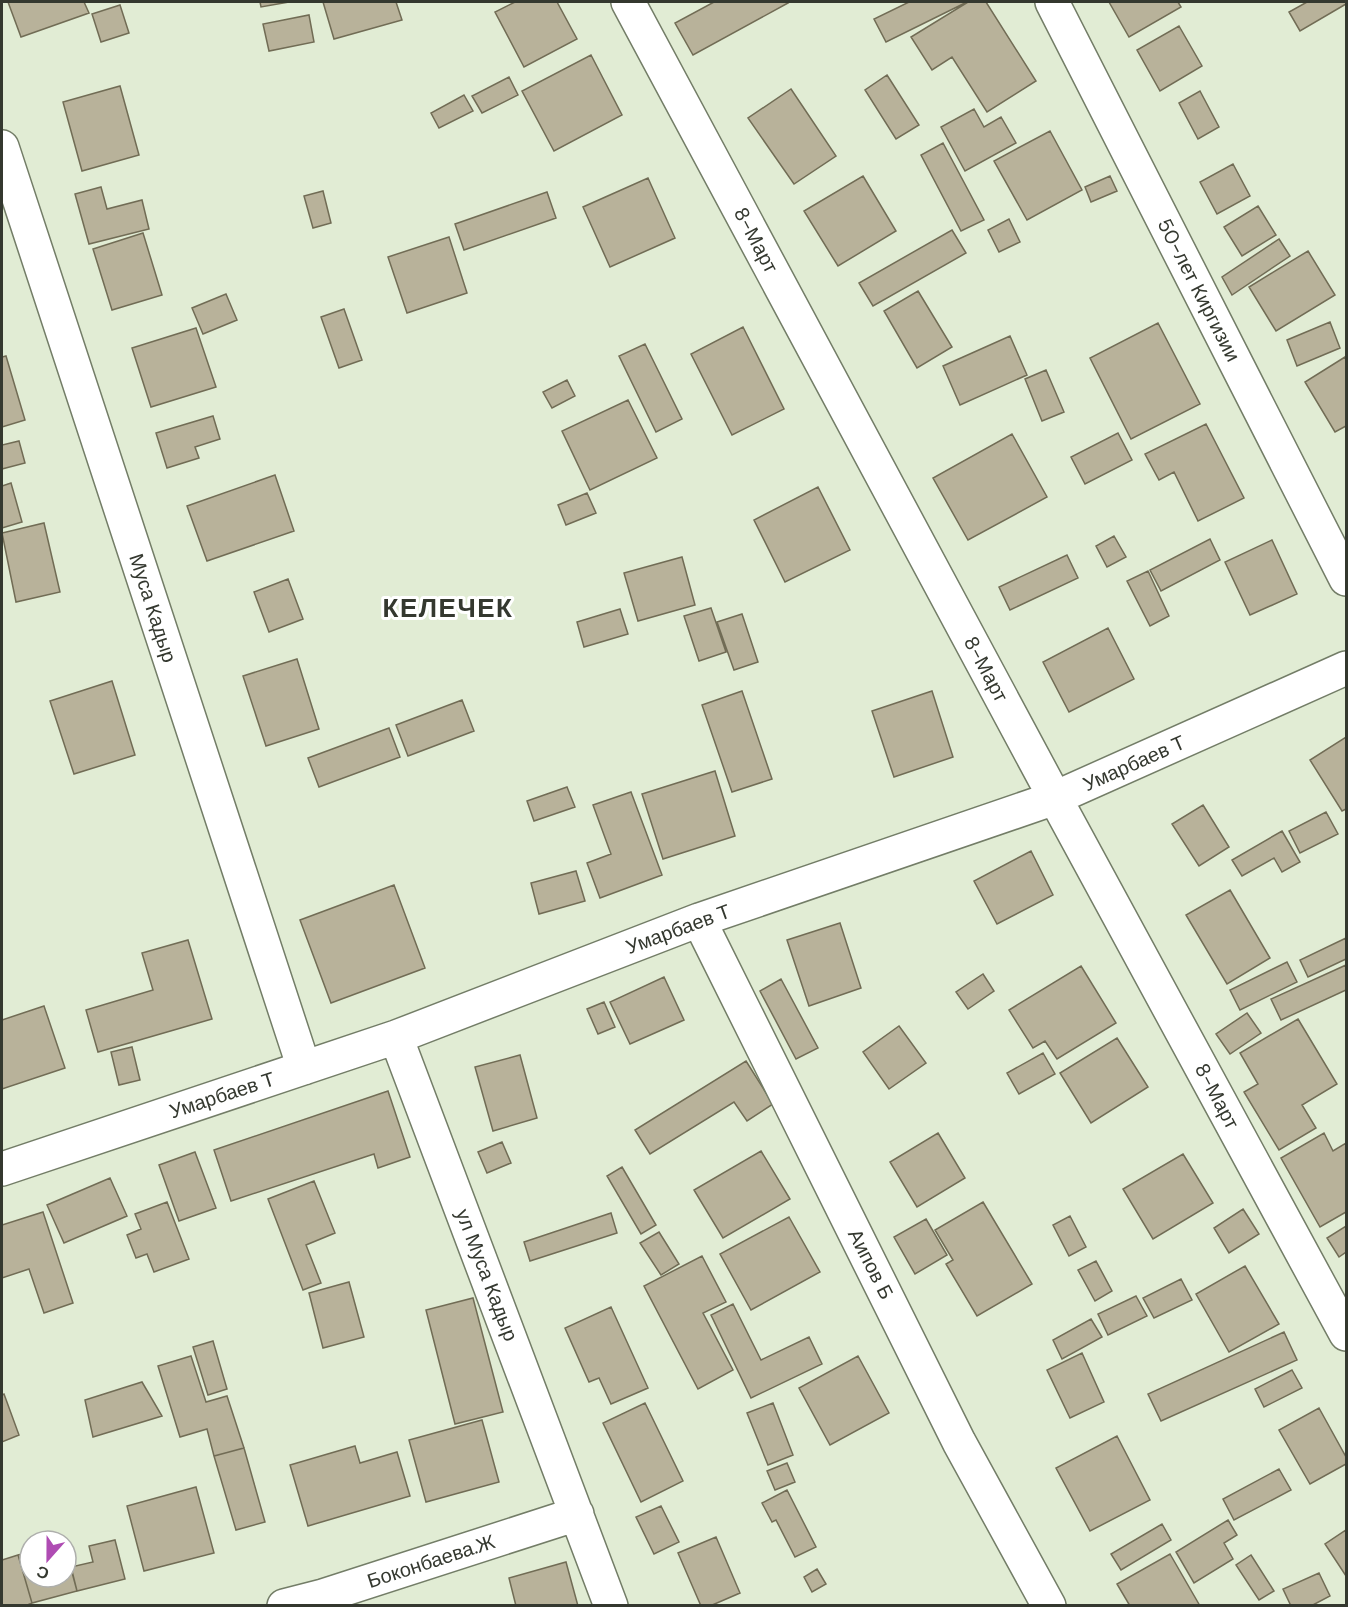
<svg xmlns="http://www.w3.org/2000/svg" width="1348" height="1607" font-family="'DM Sans',sans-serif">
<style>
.building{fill:#b8b29a;stroke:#716c55;stroke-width:1.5}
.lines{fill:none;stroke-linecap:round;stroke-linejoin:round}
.minor-casing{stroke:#737d67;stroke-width:36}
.minor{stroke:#fff;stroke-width:33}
.labels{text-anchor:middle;stroke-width:6;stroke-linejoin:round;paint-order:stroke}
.street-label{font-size:20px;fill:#34382f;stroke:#fff}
.district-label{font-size:26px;font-weight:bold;letter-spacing:1.5px;fill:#34382f;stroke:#fff}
</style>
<rect width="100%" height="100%" fill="#e1ecd4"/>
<path class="building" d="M8,2H84L89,13L21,37Z
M260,2H289L261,7Z
M323,2H396L402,20L334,39Z
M515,2H557L577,39L524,67L495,12Z
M714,2H787L788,3L693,55L675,23Z
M909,2H967L886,42L874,19Z
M968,2H986L1036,81L987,112L952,57L932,70L911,37Z
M1109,2H1178L1181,7L1129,37Z
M1307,2H1346V4L1300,31L1289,12Z
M120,5L129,33L101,42L92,14Z
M309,15L314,42L269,51L263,24Z
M1179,26L1202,66L1160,91L1137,50Z
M591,55L622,115L554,151L522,91Z
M887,75L919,125L896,139L865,90Z
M509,77L518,95L482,113L472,96Z
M120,86L139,155L82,171L63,102Z
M791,89L836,156L794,184L748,118Z
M1200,91L1219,127L1198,139L1179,103Z
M464,95L473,111L439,128L431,113Z
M974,109L984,127L1001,117L1016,143L965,171L941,127Z
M1050,131L1082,190L1027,220L994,161Z
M943,143L984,220L961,231L921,155Z
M1233,164L1250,196L1217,214L1200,182Z
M863,176L896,231L838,266L804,211Z
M1110,176L1117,191L1091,202L1085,187Z
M648,178L675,238L610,267L583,207Z
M101,187L107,209L142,200L149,229L89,244L75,194Z
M323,191L331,223L313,228L304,196Z
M547,192L556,218L464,250L455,224Z
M1258,206L1276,235L1242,256L1224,227Z
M1009,219L1020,242L999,252L988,230Z
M952,230L966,253L873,306L859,283Z
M143,233L162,295L112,310L93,249Z
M449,237L467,293L407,313L388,257Z
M1279,239L1290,256L1232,295L1222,277Z
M1308,251L1335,295L1276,331L1249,287Z
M918,291L952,347L917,368L884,311Z
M226,294L237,320L203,334L192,308Z
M344,309L362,360L339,368L321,317Z
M1330,322L1340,348L1297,366L1287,340Z
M1158,323L1200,404L1131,439L1090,358Z
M743,327L784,409L732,435L691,354Z
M196,328L216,387L151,407L132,348Z
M1010,336L1027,375L960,405L943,366Z
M645,344L682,419L656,432L619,356Z
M6,356L25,420L2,427V357Z
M1345,357L1346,360V426L1335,432L1305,382Z
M1046,370L1064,412L1042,421L1025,379Z
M567,380L575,396L552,408L543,392Z
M628,400L657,458L590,490L562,431Z
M213,416L220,439L195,447L199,458L167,468L156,433Z
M1206,424L1244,498L1198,521L1174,472L1159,480L1145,454Z
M1118,433L1132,460L1085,484L1071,457Z
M1012,434L1047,497L968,540L933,478Z
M19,441L25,463L2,469V445Z
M275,475L294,531L207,561L187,506Z
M11,483L22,522L2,528V486Z
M818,487L850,550L785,582L754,520Z
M587,493L596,513L566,525L558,505Z
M44,523L60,592L16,602L2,533Z
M1114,536L1126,557L1107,567L1096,546Z
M1210,539L1220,560L1161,591L1150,570Z
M1272,540L1297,594L1250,615L1225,562Z
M1067,555L1078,578L1010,610L999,587Z
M682,557L695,605L638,621L624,573Z
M1148,571L1169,616L1150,626L1127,581Z
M288,579L303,619L269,632L254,592Z
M711,608L726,652L699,661L684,616Z
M620,609L628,634L584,647L577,622Z
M742,614L758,662L734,670L717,622Z
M1108,628L1134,679L1069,712L1043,662Z
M297,659L319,729L266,746L243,676Z
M112,681L135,755L74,774L50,701Z
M742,691L772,779L732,792L702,705Z
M932,691L953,757L894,777L872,711Z
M462,700L474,731L408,756L396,725Z
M389,728L400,757L319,787L308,758Z
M1346,737V809L1342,811L1310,760Z
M715,771L735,836L663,859L642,794Z
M567,787L575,807L534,821L527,801Z
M631,792L662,875L600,898L587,863L611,854L593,805Z
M1203,805L1229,847L1199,866L1172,824Z
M1326,812L1338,834L1300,853L1289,831Z
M1282,831L1300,862L1282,872L1274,858L1242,876L1232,860Z
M1031,851L1053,895L997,924L974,881Z
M576,871L585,901L539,914L531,883Z
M394,885L425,968L331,1003L300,920Z
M1230,890L1270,958L1227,984L1186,915Z
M840,923L861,988L809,1006L787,940Z
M1346,938V959L1308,977L1300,960Z
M188,940L212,1019L98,1052L86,1010L153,990L142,953Z
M1287,962L1297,982L1240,1010L1230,990Z
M1346,965V990L1281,1020L1271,999Z
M1081,966L1116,1023L1057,1059L1045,1041L1033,1048L1009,1010Z
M983,974L994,991L968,1009L956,992Z
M664,977L684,1020L630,1044L610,1002Z
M781,979L818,1048L796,1059L760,991Z
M604,1002L615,1027L598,1034L587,1009Z
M44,1006L65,1068L2,1089V1020Z
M1247,1013L1261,1033L1230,1054L1216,1034Z
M1298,1019L1337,1084L1302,1105L1316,1128L1279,1150L1244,1092L1258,1084L1240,1053Z
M899,1026L926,1063L889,1089L863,1052Z
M1117,1038L1148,1087L1091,1123L1060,1073Z
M132,1047L140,1080L119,1085L111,1052Z
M1043,1053L1055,1074L1019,1094L1007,1073Z
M520,1055L537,1118L493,1131L475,1067Z
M746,1061L773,1104L747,1121L734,1102L650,1154L635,1130Z
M388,1091L410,1157L378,1168L374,1154L231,1201L214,1150Z
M938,1133L965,1178L917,1207L890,1162Z
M1324,1133L1333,1151L1346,1143V1212L1320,1227L1281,1158Z
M502,1142L511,1163L487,1173L478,1152Z
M761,1151L790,1199L723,1238L694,1190Z
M195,1152L216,1208L179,1221L159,1165Z
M1183,1154L1213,1203L1153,1239L1123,1189Z
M622,1167L656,1225L641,1234L607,1176Z
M110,1178L127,1216L64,1243L47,1205Z
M314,1181L335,1233L306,1245L321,1283L303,1290L268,1199Z
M167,1202L189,1259L154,1272L147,1254L136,1258L127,1235L141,1229L135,1214Z
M983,1202L1032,1284L977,1316L946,1264L953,1260L935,1230Z
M1243,1209L1259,1234L1229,1253L1214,1228Z
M43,1212L73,1303L44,1313L29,1269L2,1278V1225Z
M611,1213L617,1233L530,1261L524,1242Z
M1070,1216L1086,1247L1069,1256L1053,1225Z
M789,1217L820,1272L751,1310L720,1254Z
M926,1219L947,1255L915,1274L894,1237Z
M1346,1226V1252L1339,1257L1327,1238Z
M659,1232L679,1264L661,1275L640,1243Z
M702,1256L726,1302L703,1313L733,1370L698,1389L644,1286Z
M1096,1261L1112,1291L1095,1301L1078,1270Z
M1245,1266L1279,1324L1229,1352L1196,1294Z
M1181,1279L1192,1300L1154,1318L1143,1298Z
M349,1282L364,1337L323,1348L309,1293Z
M1136,1296L1147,1316L1108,1335L1098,1314Z
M473,1298L503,1412L455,1424L426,1310Z
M733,1304L761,1360L809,1337L822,1364L751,1398L711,1315Z
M611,1307L648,1388L611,1404L599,1378L589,1382L565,1328Z
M1091,1319L1102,1337L1062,1359L1053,1340Z
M1284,1332L1297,1360L1161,1421L1148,1394Z
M213,1341L227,1389L208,1395L193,1347Z
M1082,1353L1104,1402L1070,1418L1047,1370Z
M191,1356L206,1402L227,1396L244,1448L214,1456L207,1429L180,1437L158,1366Z
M858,1356L889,1413L830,1445L799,1388Z
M1292,1370L1302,1388L1264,1407L1255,1389Z
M142,1382L162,1416L93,1437L85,1400Z
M4,1394L19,1435L2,1442V1395Z
M645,1403L683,1481L641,1502L603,1423Z
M773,1403L793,1455L768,1465L747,1413Z
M1319,1408L1346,1457V1464L1310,1484L1279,1430Z
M482,1420L499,1482L426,1502L409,1440Z
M1117,1436L1150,1500L1090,1531L1056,1468Z
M355,1446L360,1463L397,1452L410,1496L308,1526L290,1465Z
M244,1448L265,1522L236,1530L214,1456Z
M787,1463L795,1482L775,1490L767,1471Z
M1279,1469L1291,1490L1234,1520L1223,1499Z
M196,1487L214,1553L144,1571L127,1506Z
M787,1490L816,1547L795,1557L776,1520L772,1522L762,1503Z
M661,1506L679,1542L654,1554L636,1517Z
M1228,1520L1237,1535L1224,1543L1233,1559L1194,1583L1176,1552Z
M1162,1524L1171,1540L1121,1570L1111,1554Z
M1346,1530V1576L1325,1544Z
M716,1537L740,1593L710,1606H701L678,1553Z
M115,1540L125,1579L77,1591L71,1567L93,1562L89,1546Z
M66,1550L77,1591L32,1603L18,1555L30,1552V1577H66Z
M1170,1554L1200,1606H1130L1117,1584Z
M18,1555L32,1603L25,1606H2V1560Z
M1251,1555L1274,1591L1259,1600L1236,1565Z
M566,1562L578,1606H516L509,1578Z
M817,1569L826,1584L812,1592L804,1577Z
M1319,1573L1330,1596L1311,1606H1291L1283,1589Z"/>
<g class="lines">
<defs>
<path id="minor" d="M628,2L1055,798L1346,1334
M1052,2L1346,579
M2,147L304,1068
M699,920L959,1442L1049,1606
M396,1037L611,1606
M2,1169L396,1037L699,920L1055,798L1346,668
M284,1606L323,1596L577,1514"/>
</defs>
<use href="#minor" class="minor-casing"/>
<use href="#minor" class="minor"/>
</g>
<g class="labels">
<g class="street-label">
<text transform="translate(756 240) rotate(62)" y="7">8-Март</text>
<text transform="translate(1199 290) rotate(63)" y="7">50-лет Киргизии</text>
<text transform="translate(153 608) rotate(72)" y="7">Муса Кадыр</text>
<text transform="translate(986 669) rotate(62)" y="7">8-Март</text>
<text transform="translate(1134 763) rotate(-24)" y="7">Умарбаев Т</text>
<text transform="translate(678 929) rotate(-20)" y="7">Умарбаев Т</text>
<text transform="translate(222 1095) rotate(-18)" y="7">Умарбаев Т</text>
<text transform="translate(1217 1096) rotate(62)" y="7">8-Март</text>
<text transform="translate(871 1264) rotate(63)" y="7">Аипов Б</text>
<text transform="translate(487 1275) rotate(69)" y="7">ул Муса Кадыр</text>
<text transform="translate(431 1561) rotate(-18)" y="7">Боконбаева.Ж</text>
</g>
<g class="district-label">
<text x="448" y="617">КЕЛЕЧЕК</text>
</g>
</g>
<rect width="1348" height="1607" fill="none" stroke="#34382f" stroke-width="6"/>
<g transform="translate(48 1559) rotate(201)"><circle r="28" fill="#ffffff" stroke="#aeafac" stroke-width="1.5"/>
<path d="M0-4.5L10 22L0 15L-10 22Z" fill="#af4cb3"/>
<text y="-9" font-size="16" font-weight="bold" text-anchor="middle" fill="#34382f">С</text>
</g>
</svg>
